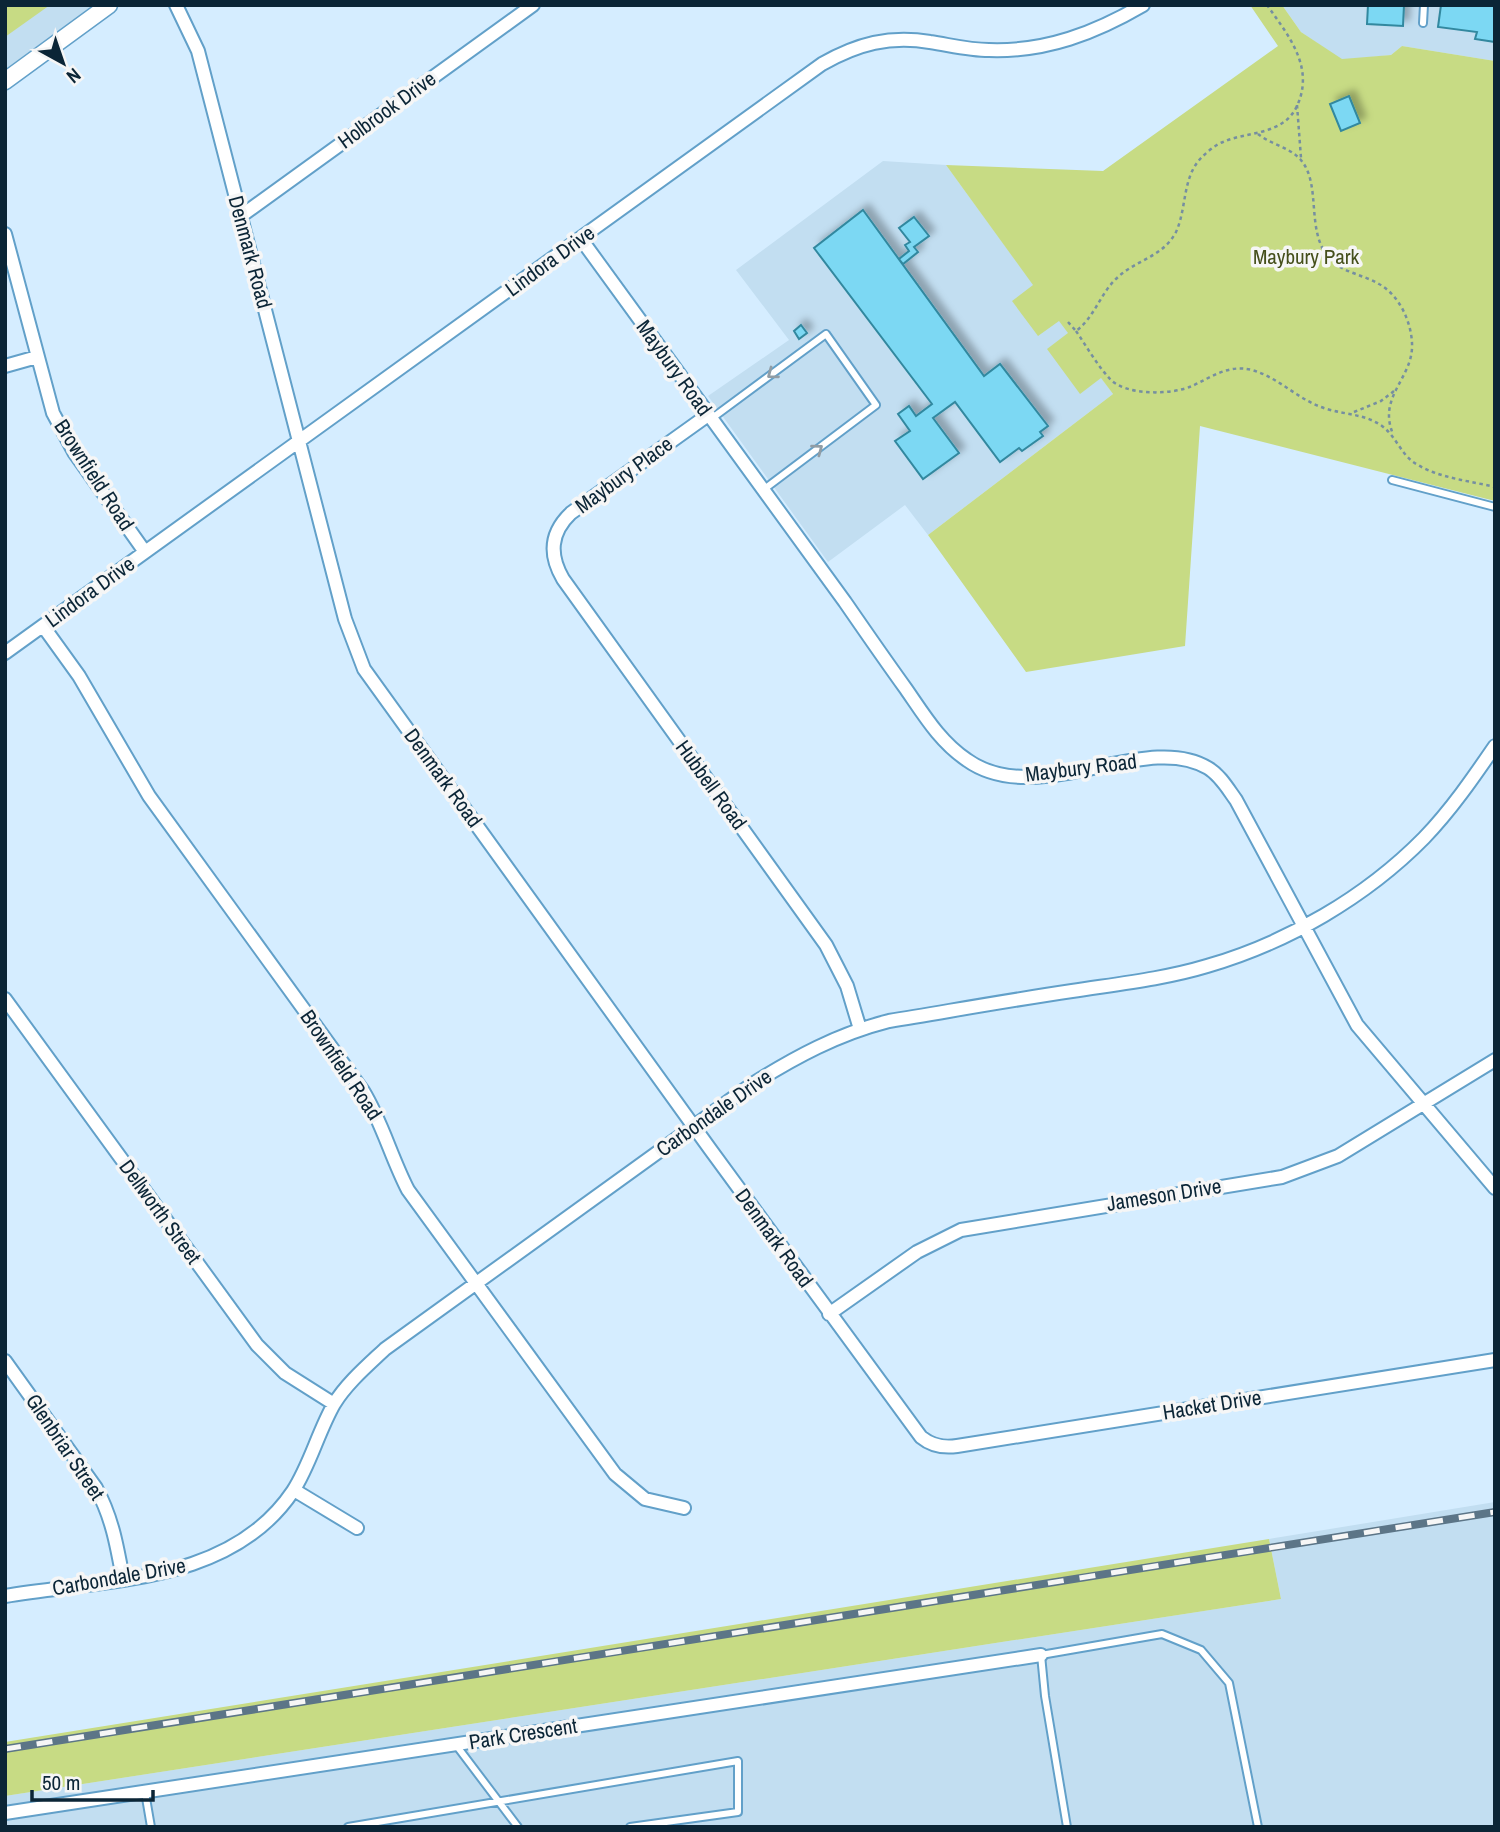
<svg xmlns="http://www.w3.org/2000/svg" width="1500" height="1832" font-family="'Archivo Narrow',sans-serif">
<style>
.built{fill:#c2def1}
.green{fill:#c7db84}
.building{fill:#7bd8f3;stroke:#31889f;stroke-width:2;filter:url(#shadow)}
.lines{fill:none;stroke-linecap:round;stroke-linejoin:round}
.service-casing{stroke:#62a0c9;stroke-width:10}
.minor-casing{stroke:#62a0c9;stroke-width:16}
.tertiary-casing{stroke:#62a0c9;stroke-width:19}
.path{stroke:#768fa0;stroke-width:2.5;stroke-dasharray:3.5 3.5;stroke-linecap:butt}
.service{stroke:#fff;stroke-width:6}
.minor{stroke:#fff;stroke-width:12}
.tertiary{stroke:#fff;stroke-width:16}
.rail-casing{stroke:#5c7587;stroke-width:8}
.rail{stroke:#f6f6f6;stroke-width:5;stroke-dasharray:16;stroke-linecap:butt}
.oneway{stroke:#919da5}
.labels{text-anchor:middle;stroke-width:7;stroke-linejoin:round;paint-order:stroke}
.street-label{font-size:21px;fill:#0b2536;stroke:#f6f6f6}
.park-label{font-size:21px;fill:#454f1b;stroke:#f6f6f6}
</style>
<defs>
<filter id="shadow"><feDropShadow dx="6" dy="-6" stdDeviation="3.5" flood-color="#0004"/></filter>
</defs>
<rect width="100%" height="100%" fill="#d5edff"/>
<path class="built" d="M5,5H95L5,70Z
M1282,5H1495V61L1402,46L1391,55L1342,60L1301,32Z
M883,161L946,165L1113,394L928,535L905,505L828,562L708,396L789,340L736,270Z
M1495,1502V1827H5V1796L1281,1599L1269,1539Z"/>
<path class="green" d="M5,5H50L5,37Z
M1250,5H1282L1301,32L1342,59L1391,55L1402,46L1495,61V501L1200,426L1185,646L1026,672L928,535L1113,394L1101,378L1080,394L1047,349L1068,333L1059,321L1038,336L1012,301L1033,285L946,165L1103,171L1278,46Z
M1269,1539L1281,1599L5,1796V1742Z"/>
<path class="building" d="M1368,5H1404L1403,26L1367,24Z
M1441,5H1495V42L1475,39L1477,32L1438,27Z
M1349,96L1360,123L1341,131L1330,104Z
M863,210L984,376L1000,364L1048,426L1040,432L1043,436L1022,451L1019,448L1000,462L955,402L933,418L959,453L923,479L895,441L910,431L898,414L909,406L916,416L932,404L814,248Z
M914,217L929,236L914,247L918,252L903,264L899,259L909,251L905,245L910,242L899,228Z
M801,325L807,333L799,339L794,331Z"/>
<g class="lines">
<defs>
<path id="service" d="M1423,23L1424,5
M711,419L826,334L876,405L763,490
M1392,480L1495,507
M456,1745L518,1827
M145,1792L151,1827
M348,1827L738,1761V1812L630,1827
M1067,1827L1045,1696L1041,1655L1162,1634L1201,1650L1229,1683L1258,1827"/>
<path id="minor" d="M176,5L198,51L345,619L364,669L710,1149L921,1437C932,1446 943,1448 957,1446L1495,1360
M241,216L533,5
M5,234L53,413L74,452L145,552
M581,239C669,361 758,481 845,602C865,631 885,660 906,689C924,715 940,742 967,760C1037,810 1146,730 1208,768C1220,775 1228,789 1236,800L1357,1025L1495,1188
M5,366L37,357
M708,415L571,513C550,533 549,555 563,579L826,945L847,986L860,1029
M43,626L79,676L149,796L363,1091C382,1122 391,1157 408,1190L615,1474L645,1499L684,1508
M5,653L822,64C857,44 890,35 930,42C950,45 969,50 989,50C1046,52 1095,33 1143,5
M5,999L257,1345L285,1373L334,1404
M829,1314L917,1252L961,1230L1282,1177L1338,1156L1495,1060
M5,1361L96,1488C112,1517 117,1546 123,1579
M294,1490L357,1528
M5,1596C104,1579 230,1585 293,1491C310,1465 318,1432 334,1404C347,1383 367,1366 385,1349L751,1085C795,1057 838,1034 889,1021C950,1011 1011,1000 1072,991C1117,984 1164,979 1207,966C1287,943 1366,897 1424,838C1451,810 1473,778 1495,746
M5,1813L1041,1655"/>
<path id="tertiary" d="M5,81L109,5"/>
</defs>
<use href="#service" class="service-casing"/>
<use href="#minor" class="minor-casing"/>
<use href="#tertiary" class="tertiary-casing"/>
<path class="path" d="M1297,105L1301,158
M1258,134C1270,144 1289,147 1300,159C1323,184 1304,233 1331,260C1344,273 1364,275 1379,284C1399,295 1411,321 1412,343C1414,378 1377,396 1393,434
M1068,322L1076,331C1095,317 1100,293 1118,277C1136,260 1163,257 1176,232C1187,208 1182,178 1201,158C1207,152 1215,145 1223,142C1247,131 1283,136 1297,106C1315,67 1288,35 1267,5
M1076,331C1087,347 1097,365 1110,379C1126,396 1172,395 1192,386C1212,377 1228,364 1252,370C1280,378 1299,401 1327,409C1347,415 1365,414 1382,426C1397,437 1401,456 1418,465C1440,478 1470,481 1495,487
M1354,412L1381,401L1394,391"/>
<use href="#service" class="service"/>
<use href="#minor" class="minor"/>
<use href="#tertiary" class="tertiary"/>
<defs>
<path id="rail" d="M5,1749L1495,1512"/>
</defs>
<use href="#rail" class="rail-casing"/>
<use href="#rail" class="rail"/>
</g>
<defs><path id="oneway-chevron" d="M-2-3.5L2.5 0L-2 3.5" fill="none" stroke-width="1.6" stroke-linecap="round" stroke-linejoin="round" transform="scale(1.75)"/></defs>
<g class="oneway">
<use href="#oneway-chevron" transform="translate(772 374) rotate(143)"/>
<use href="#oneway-chevron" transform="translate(818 449) rotate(-37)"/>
</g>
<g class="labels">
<g class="street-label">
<text transform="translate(387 110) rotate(-36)" y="7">Holbrook Drive</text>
<text transform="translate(250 252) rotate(75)" y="7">Denmark Road</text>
<text transform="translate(550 261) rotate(-36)" y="7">Lindora Drive</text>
<text transform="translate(674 368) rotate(54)" y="7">Maybury Road</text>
<text transform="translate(94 475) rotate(57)" y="7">Brownfield Road</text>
<text transform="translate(624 475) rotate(-36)" y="7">Maybury Place</text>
<text transform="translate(90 592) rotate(-36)" y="7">Lindora Drive</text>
<text transform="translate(1081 768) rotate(-7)" y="7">Maybury Road</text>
<text transform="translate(443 778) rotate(54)" y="7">Denmark Road</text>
<text transform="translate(711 785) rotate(54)" y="7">Hubbell Road</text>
<text transform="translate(341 1065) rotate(56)" y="7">Brownfield Road</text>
<text transform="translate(714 1113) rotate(-35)" y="7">Carbondale Drive</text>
<text transform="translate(1164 1195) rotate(-9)" y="7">Jameson Drive</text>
<text transform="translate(160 1212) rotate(54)" y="7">Dellworth Street</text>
<text transform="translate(774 1238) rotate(54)" y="7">Denmark Road</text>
<text transform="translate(1212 1405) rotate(-9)" y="7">Hacket Drive</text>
<text transform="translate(65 1447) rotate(56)" y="7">Glenbriar Street</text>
<text transform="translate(119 1577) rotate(-10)" y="7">Carbondale Drive</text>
<text transform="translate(523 1734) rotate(-9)" y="7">Park Crescent</text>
</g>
<g class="park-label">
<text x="1306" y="264">Maybury Park</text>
</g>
</g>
<rect width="1500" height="1832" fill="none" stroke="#0b2536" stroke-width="14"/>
<g transform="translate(63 63) rotate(140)" stroke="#f6f6f6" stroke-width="5" paint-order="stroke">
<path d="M0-5L12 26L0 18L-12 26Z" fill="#0b2536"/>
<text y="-10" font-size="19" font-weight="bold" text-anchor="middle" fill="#0b2536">N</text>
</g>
<path d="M32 1790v10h121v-10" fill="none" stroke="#0b2536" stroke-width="3.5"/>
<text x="42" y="1790" font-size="21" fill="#0b2536" stroke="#f6f6f6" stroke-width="5" paint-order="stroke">50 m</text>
</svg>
